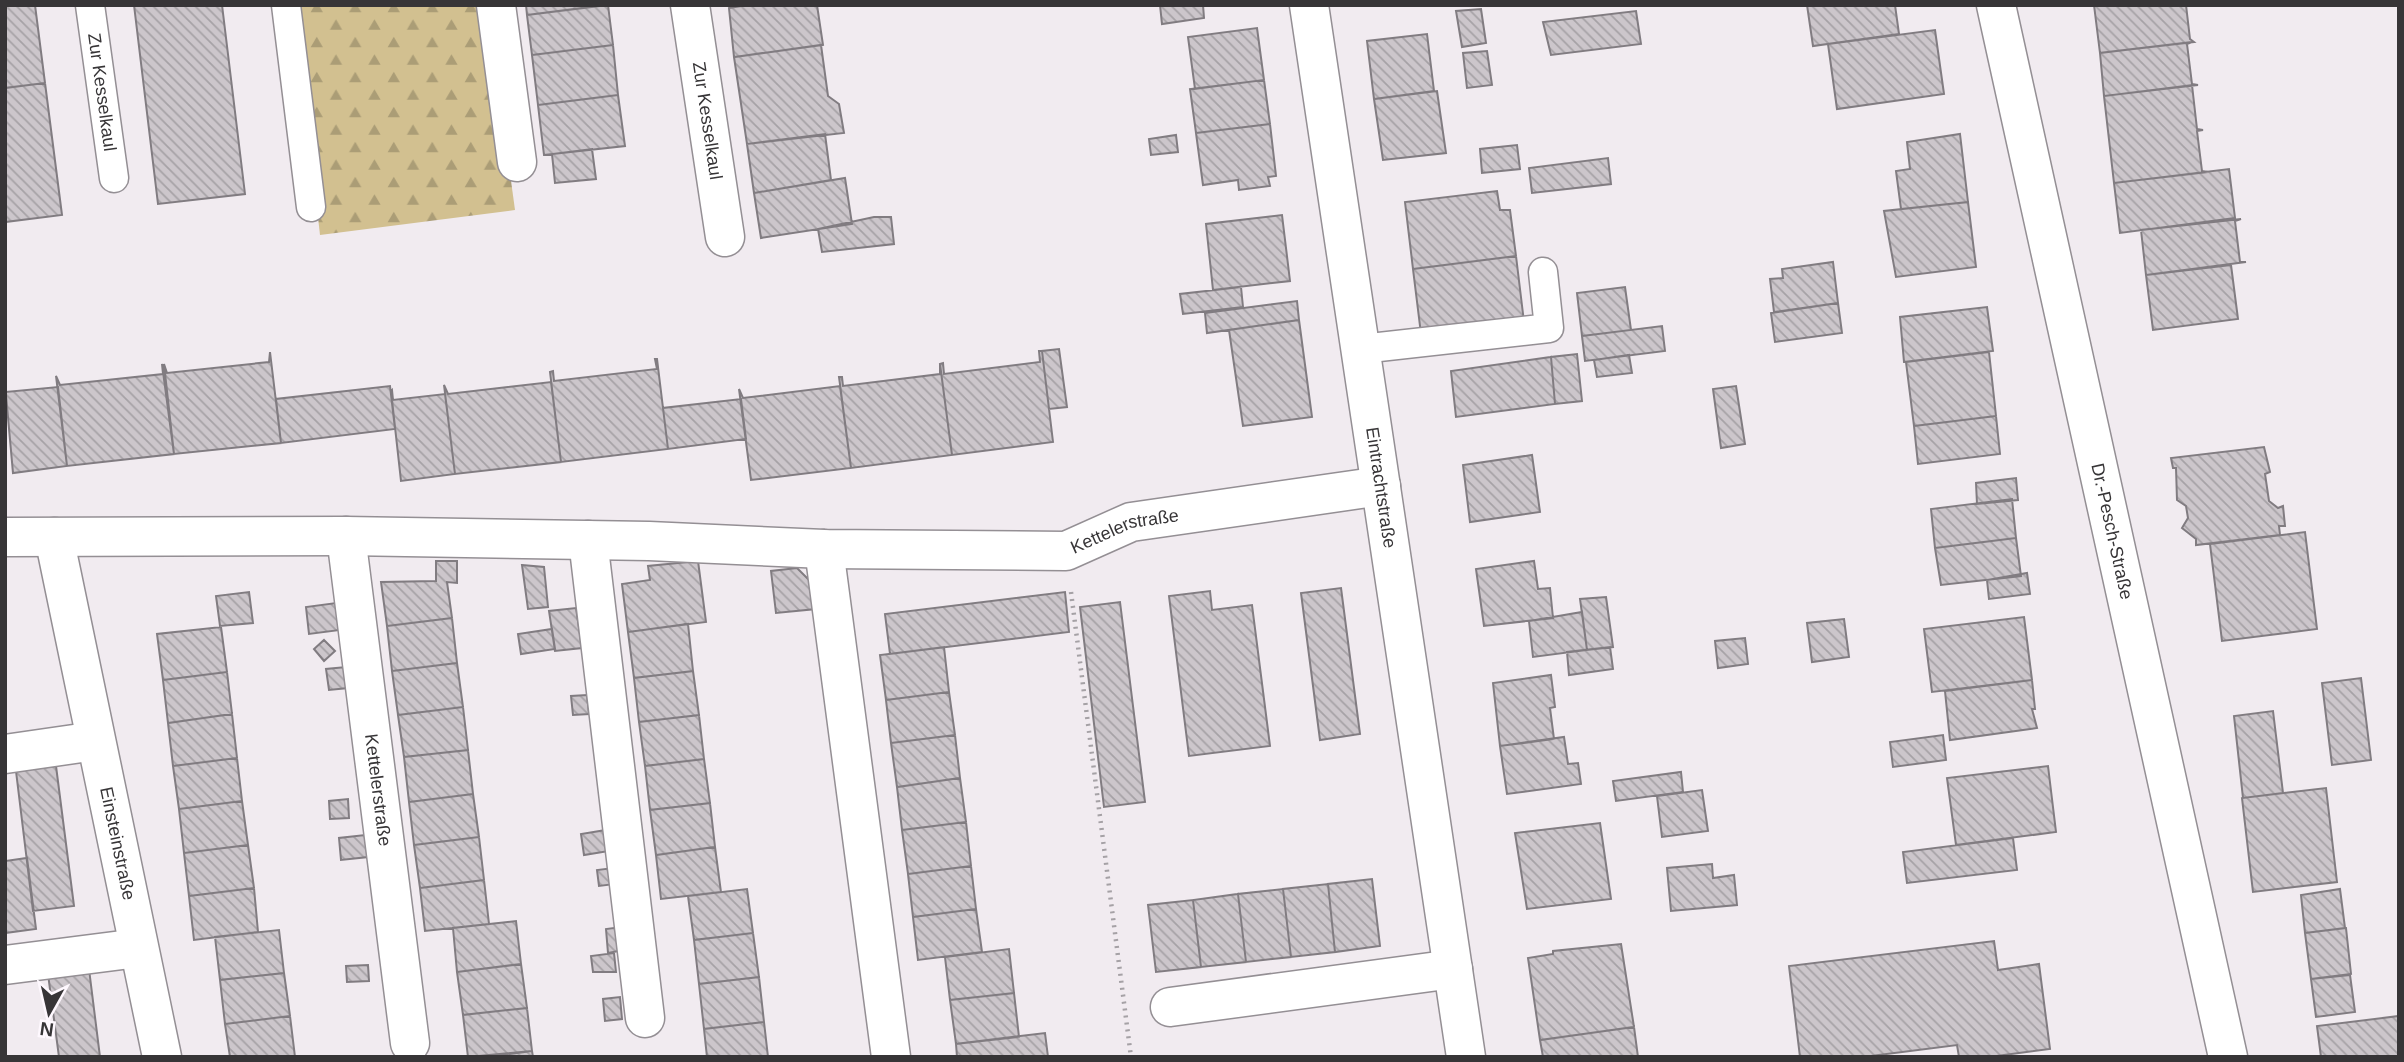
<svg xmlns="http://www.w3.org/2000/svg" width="2404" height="1062" font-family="Arial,sans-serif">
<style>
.forest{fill:url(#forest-firs)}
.building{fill:url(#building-back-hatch);stroke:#817c81;stroke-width:2}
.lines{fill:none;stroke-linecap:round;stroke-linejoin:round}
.lane-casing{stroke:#948f94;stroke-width:31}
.street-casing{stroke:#948f94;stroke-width:41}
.path{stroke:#a5a1a5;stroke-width:4.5;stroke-dasharray:2 5;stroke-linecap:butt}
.lane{stroke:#fff;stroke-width:28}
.street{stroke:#fff;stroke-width:38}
.labels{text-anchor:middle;stroke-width:5;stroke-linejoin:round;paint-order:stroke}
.street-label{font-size:18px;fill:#373537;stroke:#fef8fe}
</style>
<defs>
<pattern id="forest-firs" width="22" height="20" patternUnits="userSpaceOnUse" patternTransform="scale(1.75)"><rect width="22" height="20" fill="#d2c090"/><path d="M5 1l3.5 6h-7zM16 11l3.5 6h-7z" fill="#ab9d76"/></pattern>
<pattern id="building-back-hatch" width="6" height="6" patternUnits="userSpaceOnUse" patternTransform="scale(1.75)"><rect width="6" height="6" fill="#ccc6cb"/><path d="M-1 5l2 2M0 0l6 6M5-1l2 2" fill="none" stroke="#a6a2a6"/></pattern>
</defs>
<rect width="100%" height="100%" fill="#f1ebf0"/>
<path class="forest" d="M294,5H487L515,210L320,235Z"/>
<path class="building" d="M5,5H35L45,83L5,88Z
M134,5H222L245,194L158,204Z
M526,5H605L527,15Z
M608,5L613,45L532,55L527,15Z
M748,5H817L823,45L734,57L729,8Z
M1160,5H1203L1204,18L1162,24Z
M1807,5H1895L1899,34L1813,46Z
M2094,5H2186L2190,39L2194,42L2100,53Z
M1481,9L1486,43L1462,47L1456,11Z
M1636,11L1641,44L1551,55L1543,22Z
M1257,28L1264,80L1195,89L1188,37Z
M1935,30L1944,94L1837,109L1828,44Z
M1427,34L1434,91L1374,99L1367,41Z
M2192,42L2187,44L2192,84L2198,85L2104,96L2100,53Z
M613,45L618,95L538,105L532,55Z
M821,45L828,96L839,104L844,133L747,144L734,57Z
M1487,51L1492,85L1467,88L1463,53Z
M1264,80L1270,124L1196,133L1190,89Z
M45,83L62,215L5,222V88Z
M2192,85L2197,129L2203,130L2197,131L2202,171L2208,172L2114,183L2104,96Z
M1437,91L1446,153L1383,160L1374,99Z
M618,95L625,146L544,155L538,105Z
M1270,124L1276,176L1268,177L1270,186L1239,190L1238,180L1203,185L1196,133Z
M825,134L831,180L754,193L747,144Z
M1960,134L1968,202L1901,209L1896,171L1910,169L1907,142Z
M1176,135L1178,152L1151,155L1149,139Z
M1517,145L1520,169L1482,173L1480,149Z
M592,149L596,179L555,183L552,154Z
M1608,158L1611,184L1532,193L1529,168Z
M2229,169L2235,218L2120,233L2114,183Z
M845,178L852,224L761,238L754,193Z
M1497,191L1500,210H1510L1516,256L1413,269L1405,202Z
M1968,202L1976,267L1896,277L1884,211Z
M1282,215L1290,281L1213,290L1206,224Z
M874,217H891L894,244L822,252L818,229Z
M2241,219L2235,221L2240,262H2246L2146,275L2141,230Z
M1516,256L1524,322L1421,334L1413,269Z
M1833,262L1838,303L1774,312L1770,279L1783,278L1782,269Z
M2231,265L2238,319L2153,330L2146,275Z
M1241,287L1243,307L1183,314L1180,294Z
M1625,287L1631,330L1582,336L1577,293Z
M1297,301L1299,320L1207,333L1205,313Z
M1838,303L1842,333L1775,342L1771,313Z
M1987,307L1993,351L1904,362L1900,317Z
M1299,320L1312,417L1243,426L1229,330Z
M1662,326L1665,351L1585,361L1582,336Z
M1059,349L1067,407L1049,409L1042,351Z
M1039,351H1042L1053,442L952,455L940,364L943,363L944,374L1040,362Z
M270,352L281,443L174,454L164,364L167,373L269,362Z
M1989,352L1996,416L1914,426L1906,362Z
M1577,354L1582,401L1555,404L1551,357Z
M1629,355L1632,373L1597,377L1594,360Z
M1551,357L1555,404L1456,417L1451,371Z
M655,359H657L668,449L561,462L550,372L553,371L554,381L657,369Z
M162,364L174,454L67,466L56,376L60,385L163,374Z
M940,364L952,455L851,468L839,377H842L843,386L940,374Z
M551,382L561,462L455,474L444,385L448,394Z
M5,384L6,392L58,387L67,466L13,473Z
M390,386L395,429L281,443L276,399Z
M840,386L851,468L751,480L739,389L743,398Z
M1736,386L1745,444L1721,448L1713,389Z
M392,390L393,400L445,394L455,474L401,481L391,391Z
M741,399L746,439L668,449L663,408Z
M1996,416L2000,454L1918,464L1914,426Z
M2264,447L2270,472L2265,474L2269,501L2278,508L2283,506L2285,526H2279L2280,535L2196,545V539L2182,528L2188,518L2186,506L2177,500L2176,468H2173L2171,458Z
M1532,455L1540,512L1470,522L1463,465Z
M2016,478L2018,500L1977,504L1976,483Z
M2012,499L2016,538L1935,548L1931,509Z
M2305,532L2317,629L2222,641L2210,544Z
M2016,538L2021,576L1941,585L1935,548Z
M436,561H457V583L447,582L452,618L387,626L381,582L436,581Z
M698,561L706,622L628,632L622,584L650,580L648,566Z
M1534,561L1538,589L1550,588L1553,618L1484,626L1476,569Z
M522,565L544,567L548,607L528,609Z
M797,568L811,582L816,609L776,613L771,571Z
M2027,573L2030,594L1989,599L1987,580Z
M1341,588L1360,734L1320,740L1301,593Z
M1210,591L1212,610L1252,605L1270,746L1189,756L1169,596Z
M249,592L253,623L220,626L216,596Z
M1065,592L1069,632L890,654L885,614Z
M1606,597L1613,647L1587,650L1580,599Z
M1120,602L1145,802L1104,807L1080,607Z
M336,603L340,630L309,634L306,607Z
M576,608L582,648L555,651L549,611Z
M1582,612L1587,650L1533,657L1529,621Z
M2024,617L2032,680L1932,692L1924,629Z
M452,618L457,663L392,671L387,626Z
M1844,619L1849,657L1812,662L1807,623Z
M688,624L693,671L634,678L628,632Z
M221,627L227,672L163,680L157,634Z
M552,629L555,649L521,654L518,634Z
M1745,638L1748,664L1718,668L1715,641Z
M324,640L335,651L324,661L314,649Z
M944,647L949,692L886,700L880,655Z
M1610,647L1613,669L1569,675L1567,652Z
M457,663L463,707L398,715L392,671Z
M346,667L348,688L329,690L326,669Z
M693,671L699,715L639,722L634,678Z
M227,672L232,714L168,723L163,680Z
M1551,675L1555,707L1550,708L1554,739L1500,746L1493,683Z
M2361,678L2371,760L2332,765L2322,683Z
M2032,680L2035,709H2032L2037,728L1950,740L1945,691Z
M949,692L955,735L891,743L886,700Z
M587,695L589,714L573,715L571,696Z
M463,707L468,750L404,757L398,715Z
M2273,711L2283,793L2243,798L2234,716Z
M232,714L237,758L173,766L168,723Z
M699,715L704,759L645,766L639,722Z
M955,735L960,778L897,787L891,743Z
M1943,735L1946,760L1893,767L1890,742Z
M1564,737L1568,764L1578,763L1581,784L1507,794L1500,746Z
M468,750L473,794L409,802L404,757Z
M237,758L242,801L179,809L173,766Z
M704,759L710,803L650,810L645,766Z
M56,766L74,906L33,911L16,771Z
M2048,766L2056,832L1956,845L1947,778Z
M1681,772L1683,792L1616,801L1613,781Z
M960,778L966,822L902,830L897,787Z
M2326,788L2337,882L2253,892L2242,798Z
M1702,790L1708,831L1662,837L1657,796Z
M473,794L479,837L414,845L409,802Z
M348,799L349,818L330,819L329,801Z
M242,801L248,845L184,853L179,809Z
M710,803L715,847L656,855L650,810Z
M966,822L971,866L908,874L902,830Z
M1600,823L1611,899L1527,909L1515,833Z
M606,830L609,851L584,855L581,834Z
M365,835L368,857L341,860L339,838Z
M479,837L484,880L420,888L414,845Z
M2013,838L2017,870L1907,883L1903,852Z
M248,845L254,888L189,896L184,853Z
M715,847L721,892L661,899L656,855Z
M27,858L36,929L5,933V861Z
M1712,864L1713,878L1734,875L1737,905L1671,911L1667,868Z
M971,866L976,909L913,917L908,874Z
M613,868L615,884L599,886L597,870Z
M1372,879L1380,946L1335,952L1328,884Z
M484,880L489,924L425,931L420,888Z
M1328,884L1335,952L1291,957L1283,889Z
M254,888L258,932L194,940L189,896Z
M747,889L753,933L694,940L688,896Z
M1283,889L1291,957L1246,962L1238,894Z
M2340,889L2345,928L2305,933L2301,895Z
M1238,894L1246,962L1201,967L1193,900Z
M1193,900L1201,967L1156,972L1148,905Z
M976,909L982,952L918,960L913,917Z
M516,921L521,964L457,972L453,928Z
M621,927L624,950L608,953L606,929Z
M2346,928L2351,974L2311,979L2305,933Z
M279,930L284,973L220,980L215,937Z
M753,933L759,977L699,984L694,940Z
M1994,941L1998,970L2039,964L2050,1049L1989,1057H1959L1957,1045L1863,1057H1800L1789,966Z
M1621,944L1634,1027L1540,1040L1528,958L1553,954V951Z
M1009,949L1014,993L950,1000L945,957Z
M614,953L616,972H593L591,956Z
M521,964L527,1008L463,1015L457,972Z
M368,965L369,981L347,982L346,966Z
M89,969L100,1057H59L48,974Z
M284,973L290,1016L225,1024L220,980Z
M2350,975L2355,1012L2316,1017L2311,979Z
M759,977L764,1022L704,1029L699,984Z
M1014,993L1019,1037L956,1044L950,1000Z
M620,997L622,1019L605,1021L603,999Z
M527,1008L532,1051L468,1057L463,1015Z
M290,1016L295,1057H230L225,1024Z
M2399,1016V1057H2321L2317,1026Z
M764,1022L768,1057H707L704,1029Z
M1634,1027L1638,1057H1543L1540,1040Z
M1045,1033L1048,1057H957L956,1044Z
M532,1051L533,1057H487Z"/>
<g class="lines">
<defs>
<g id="lane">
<path id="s1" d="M90,5L114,178"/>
<path d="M286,5L311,207"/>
<path d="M1361,349L1549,328L1543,272"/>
</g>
<g id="street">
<path d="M496,5L517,162"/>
<path id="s2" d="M690,5L725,237"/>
<path id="s3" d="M1309,5L1466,1057"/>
<path id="s4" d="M1996,5L2228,1057"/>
<path id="s5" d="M346,536L410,1043"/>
<path id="s6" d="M5,537L346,536L649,541L824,549L1066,551L1131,522L1381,486"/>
<path id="s7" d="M54,537L162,1057"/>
<path d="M588,540L645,1018"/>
<path d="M824,549L891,1057"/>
<path d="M5,754L95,741"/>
<path d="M5,965L138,948"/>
<path d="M1170,1007L1453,969"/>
</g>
</defs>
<use href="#lane" class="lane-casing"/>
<use href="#street" class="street-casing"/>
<path class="path" d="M1071,592L1131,1057"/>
<use href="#lane" class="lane"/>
<use href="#street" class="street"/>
</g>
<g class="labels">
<g class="street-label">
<text dy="6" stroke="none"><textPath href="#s1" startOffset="88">Zur Kesselkaul</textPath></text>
<text dy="6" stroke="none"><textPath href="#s2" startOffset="117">Zur Kesselkaul</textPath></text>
<text dy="6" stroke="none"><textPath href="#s3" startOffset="488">Eintrachtstraße</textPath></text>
<text dy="6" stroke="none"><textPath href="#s4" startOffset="539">Dr.-Pesch-Straße</textPath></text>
<text dy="6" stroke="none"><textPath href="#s6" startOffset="1124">Kettelerstraße</textPath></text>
<text dy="6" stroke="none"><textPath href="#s5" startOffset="256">Kettelerstraße</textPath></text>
<text dy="6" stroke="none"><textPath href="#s7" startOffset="313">Einsteinstraße</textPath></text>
</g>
</g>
<rect width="2404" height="1062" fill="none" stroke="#373537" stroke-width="14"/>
<g transform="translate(49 1013) rotate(188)" stroke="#fef8fe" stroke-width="5" paint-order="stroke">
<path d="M0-5L12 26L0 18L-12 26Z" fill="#373537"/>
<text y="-10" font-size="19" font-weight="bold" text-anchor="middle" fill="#373537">N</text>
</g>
</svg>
